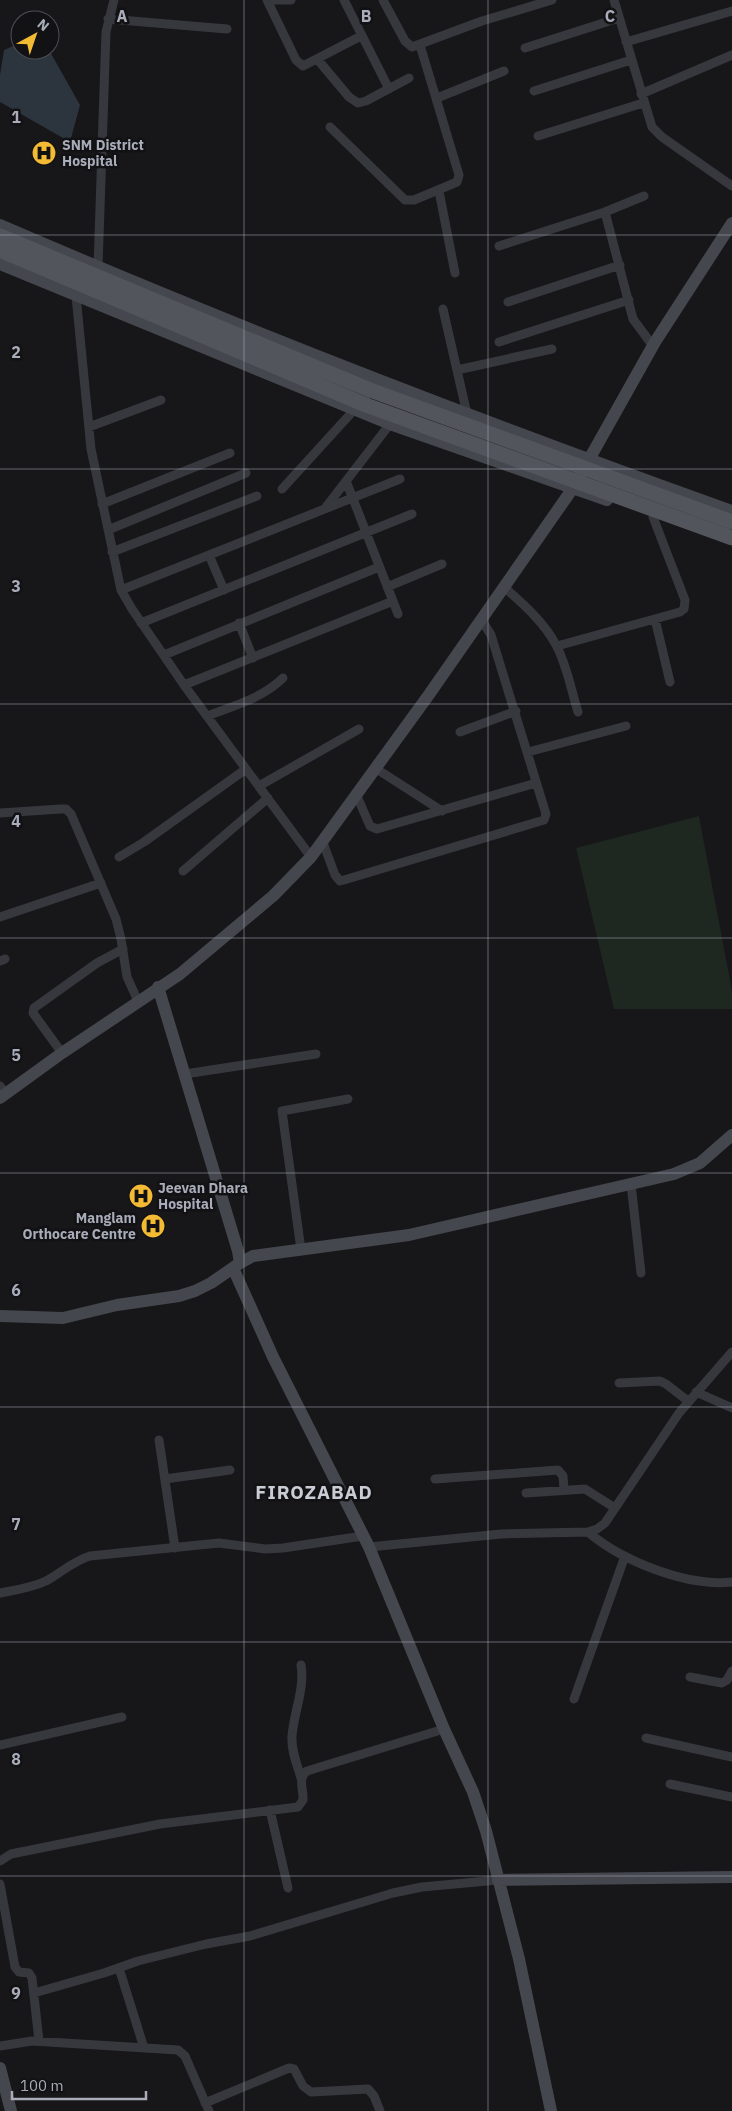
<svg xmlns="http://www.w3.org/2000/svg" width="732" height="2111" font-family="'IBM Plex Sans',sans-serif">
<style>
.green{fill:#1e2720}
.water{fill:#2c353d}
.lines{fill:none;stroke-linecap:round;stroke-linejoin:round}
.street{stroke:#37383e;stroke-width:9}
.secondary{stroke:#45474e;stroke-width:12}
.primary{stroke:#53555d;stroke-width:15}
.primary-bridge{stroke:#53555d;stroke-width:15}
.grid{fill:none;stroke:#a8adb9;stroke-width:1;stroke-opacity:0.55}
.labels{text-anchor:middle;stroke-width:5;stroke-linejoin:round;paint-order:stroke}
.poi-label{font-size:14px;font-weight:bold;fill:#a8adb9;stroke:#121114;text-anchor:start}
.district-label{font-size:19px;font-weight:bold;letter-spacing:1px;fill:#c9ccd4;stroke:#121114}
.grid-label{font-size:16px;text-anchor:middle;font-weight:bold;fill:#a8adb9;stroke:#121114;stroke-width:5;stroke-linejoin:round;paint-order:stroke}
</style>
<rect width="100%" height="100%" fill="#171619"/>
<path class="green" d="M699,816L732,991V1009H614L576,848Z"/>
<path class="water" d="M20,43V50H49L80,105L70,142L0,102V75L4,50Z"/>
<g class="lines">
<path class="street" d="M267,0L296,60L303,66L361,36
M269,0H291
M344,0L389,89
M383,0L405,41L412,47L482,21L552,0
M614,0L652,127L662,137L732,186
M108,19L227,29
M626,42L732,11
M525,48L619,18
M318,60L349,97L358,103L366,101L409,78
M534,91L631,60
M641,94L732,55
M437,98L504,71
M330,127L405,200H414L457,182L459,175L420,45
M538,136L643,103
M439,191L455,273
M605,212L644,196
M499,246L605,212L633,319L653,346
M98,267L106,32L114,0
M76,296L91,449L121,590L132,609L184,685L311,857
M508,302L620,265
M443,309L467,414
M499,342L629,300
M457,370L552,349
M89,427L161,400
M346,481L398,614
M282,489L354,410
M102,504L230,453
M326,507L390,424
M108,530L246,473
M112,552L257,496
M209,555L224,590
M387,587L442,564
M504,587C523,604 544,622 556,645C567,665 571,690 578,712
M121,590L400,479
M655,619L670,682
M141,623L412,514
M239,623L253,658
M557,646L680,612L684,609L685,600L653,517
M164,655L379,567
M184,685L393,601
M207,716C235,705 261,699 283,678
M460,732L516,711
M528,752L626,726
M375,768L442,811
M259,786L359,729
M356,794L370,826L377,829L536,783
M0,813L61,809H66L71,814L116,919L121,939L127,977L138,1001
M322,840L335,875L340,881L344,880L544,820L546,814L491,635L481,619
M119,857L144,842L246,769
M183,871L268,798
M0,917L101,883
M0,961L5,959
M62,1053L33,1013L34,1008L97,963L123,949
M185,1074L316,1054
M0,1086L6,1094
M631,1184L641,1273
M301,1250L282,1111L348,1099
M619,1383L660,1381L666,1384L688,1401
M696,1392L732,1408
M159,1440L175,1548
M165,1479L230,1470
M435,1479L558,1470L563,1476L564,1490
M526,1493L585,1489L615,1508
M588,1532C622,1561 687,1587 732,1582
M369,1547L501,1534L588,1532L597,1529L605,1523L679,1413L732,1352
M0,1593C16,1590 31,1588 46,1581C61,1573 73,1561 90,1556L219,1543L265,1549L283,1548L363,1536
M301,1665C305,1688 294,1712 292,1736C291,1751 297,1764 301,1778
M690,1677L722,1683L727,1680L732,1671
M574,1699L625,1556
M646,1738L732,1757
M0,1745L122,1717
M670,1784L732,1797
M270,1810L288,1888
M0,1861L11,1854L160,1824L298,1807L303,1800C304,1790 297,1778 307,1771L444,1729
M0,1884L15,1967L19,1972L29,1973L32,1978L39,2041
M119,1968L144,2048
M34,1993L104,1973L138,1961L206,1944L250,1936L393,1893L422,1887L498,1880
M0,2046L32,2041L178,2050L185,2056L209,2111
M205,2103L289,2068L294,2069L303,2086L311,2092L368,2089L374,2096L380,2111"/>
<path class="secondary" d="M0,225C241,329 485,423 732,511
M0,264L390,424L607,500
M158,987L238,1251L240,1263
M0,1098L62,1053L180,974L273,896L311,857L428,696L573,488L655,342L732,223
M233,1268L273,1357L369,1547L444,1729L473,1792L486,1831L519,1959L551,2111
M0,1316L63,1318L117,1305L179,1296L195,1291L211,1283L240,1263L253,1256L409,1235L674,1174L700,1163L732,1135
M498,1880L732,1877
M0,2068L11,2111"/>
<path class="primary" d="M0,236L370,390
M0,250L366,405"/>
<path class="primary-bridge" d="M370,390L732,522
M366,405L732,538"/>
</g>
<path class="grid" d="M244,0V2111M488,0V2111M0,235H732M0,469H732M0,704H732M0,938H732M0,1173H732M0,1407H732M0,1642H732M0,1876H732"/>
<defs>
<symbol id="hospital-disc" viewBox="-11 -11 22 22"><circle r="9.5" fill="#f3ba34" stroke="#121114"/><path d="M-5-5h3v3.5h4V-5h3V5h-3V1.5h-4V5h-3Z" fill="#111"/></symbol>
</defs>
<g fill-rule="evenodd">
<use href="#hospital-disc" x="30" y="139" width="28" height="28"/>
<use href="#hospital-disc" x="127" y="1182" width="28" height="28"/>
<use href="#hospital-disc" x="139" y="1212" width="28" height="28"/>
</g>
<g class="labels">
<g class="poi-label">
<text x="62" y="150">SNM District<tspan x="62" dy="16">Hospital</tspan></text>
<text x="158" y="1193">Jeevan Dhara<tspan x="158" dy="16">Hospital</tspan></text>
<text x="136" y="1223" text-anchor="end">Manglam<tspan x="136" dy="16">Orthocare Centre</tspan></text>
</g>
<g class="district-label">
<text x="314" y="1499">FIROZABAD</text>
</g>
</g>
<g class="grid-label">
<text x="122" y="22">A</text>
<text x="366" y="22">B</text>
<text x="610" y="22">C</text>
<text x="16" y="123">1</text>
<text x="16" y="358">2</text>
<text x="16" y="592">3</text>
<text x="16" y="827">4</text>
<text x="16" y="1061">5</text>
<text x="16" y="1296">6</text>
<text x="16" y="1530">7</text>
<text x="16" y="1765">8</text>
<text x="16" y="1999">9</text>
</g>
<g transform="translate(35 35) rotate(40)"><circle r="24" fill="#121114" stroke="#4e4f56"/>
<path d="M0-4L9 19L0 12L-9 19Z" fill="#f3ba34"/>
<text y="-8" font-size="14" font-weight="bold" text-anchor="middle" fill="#a8adb9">N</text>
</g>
<path d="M12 2091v8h134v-8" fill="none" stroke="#a8adb9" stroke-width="2.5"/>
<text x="20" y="2091" font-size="15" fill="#a8adb9" stroke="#121114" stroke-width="4" paint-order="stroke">100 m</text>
</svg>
